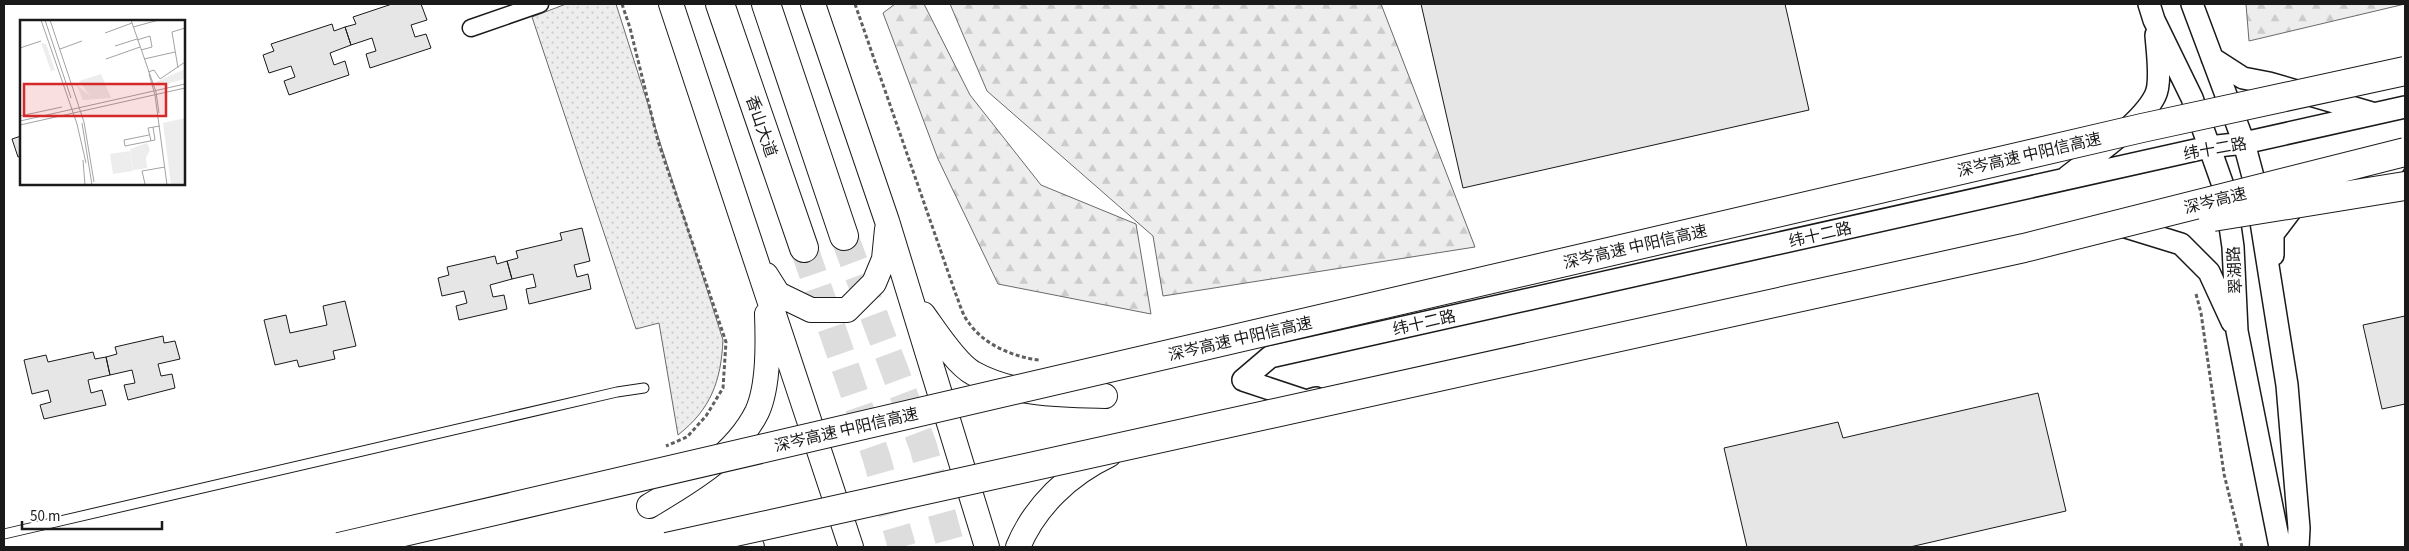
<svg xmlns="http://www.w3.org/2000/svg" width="2409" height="551" font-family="'Source Sans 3','Noto Sans SC',sans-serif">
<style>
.grass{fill:url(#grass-dots);stroke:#6a6a6a}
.forest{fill:url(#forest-firs);stroke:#6a6a6a}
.building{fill:#e6e6e6;stroke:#1a1a1a}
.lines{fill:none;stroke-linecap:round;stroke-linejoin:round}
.trunk-tunnel{stroke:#ddd;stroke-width:28;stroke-dasharray:28 14;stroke-linecap:butt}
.service-casing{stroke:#1a1a1a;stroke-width:11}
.minor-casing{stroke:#1a1a1a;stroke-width:19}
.tertiary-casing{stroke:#1a1a1a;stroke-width:24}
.secondary-casing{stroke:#1a1a1a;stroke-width:26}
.trunk-casing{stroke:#1a1a1a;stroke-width:30}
.path{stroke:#5f5f5f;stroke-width:3;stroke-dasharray:4 2.5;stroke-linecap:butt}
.service{stroke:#fff;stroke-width:9}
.minor{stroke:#fff;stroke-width:16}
.tertiary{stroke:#fff;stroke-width:21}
.secondary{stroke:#fff;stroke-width:24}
.trunk{stroke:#fff;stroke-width:28}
.motorway-bridge-casing{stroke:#1a1a1a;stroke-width:30;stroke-linecap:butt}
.motorway-bridge{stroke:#fff;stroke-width:28}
.labels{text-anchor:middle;stroke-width:4;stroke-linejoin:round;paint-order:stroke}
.street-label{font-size:16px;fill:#1a1a1a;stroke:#fff}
.inset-road{fill:none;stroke:#a3a3a3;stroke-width:1}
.view{fill:#d62828;fill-opacity:0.15;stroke:#d62828;stroke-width:2.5}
.inset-edge{fill:none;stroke:#1a1a1a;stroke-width:2.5}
</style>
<defs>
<pattern id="grass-dots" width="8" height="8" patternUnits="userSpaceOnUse" patternTransform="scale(1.25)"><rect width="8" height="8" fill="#ededed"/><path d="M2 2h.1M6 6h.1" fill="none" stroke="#cbcbcb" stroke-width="1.8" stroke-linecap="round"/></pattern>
<pattern id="forest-firs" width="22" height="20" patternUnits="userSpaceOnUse" patternTransform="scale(1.25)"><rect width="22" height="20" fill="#ededed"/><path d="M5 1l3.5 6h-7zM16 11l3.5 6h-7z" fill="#cbcbcb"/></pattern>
</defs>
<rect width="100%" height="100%" fill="#fff"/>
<path class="grass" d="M566,4H616L723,340C721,381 711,409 678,435L659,323L636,329L532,17Z"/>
<path class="forest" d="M895,4H924L970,95L1041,185L1136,224L1151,314L998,284L938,159L883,13Z
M950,4H1381L1475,247L1163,296L1153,236L987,91Z
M2246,4H2405L2249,41Z"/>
<path class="building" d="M392,4H421L427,20L411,25L415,37L426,34L431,48L370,68L366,54L376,51L372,38L351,45L345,27L356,24L353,17Z
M1421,4H1785L1809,110L1463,188Z
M332,24L334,31L345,27L351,45L330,53L334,65L345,61L349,75L289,95L284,81L295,77L291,66L269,73L263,55L274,51L271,44Z
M21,136V156L18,157L12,139Z
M582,228L590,261L574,265L577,277L588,274L591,289L529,304L526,289L536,287L533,274L512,279L507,261L518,258L516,251L562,240L560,233Z
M495,256L497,264L507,261L512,279L490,285L493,297L504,295L507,309L459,320L456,306L467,303L464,291L442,296L438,278L449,275L447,267Z
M345,301L356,346L333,351L335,359L299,367L297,360L275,365L264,320L286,315L290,333L327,325L323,306Z
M2405,316V404L2382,409L2363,325Z
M163,336L164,343L175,341L180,359L158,364L161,376L172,374L175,388L128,400L124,385L135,383L132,370L110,375L106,357L117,354L115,347Z
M93,352L95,359L106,357L110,375L88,380L91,393L102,390L106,405L44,419L40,405L51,402L48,390L32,394L24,360L46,355L48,362Z
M2038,393L2066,511L1910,547H1747L1724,448L1838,422L1843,438Z"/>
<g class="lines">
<path class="trunk-tunnel" d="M844,236L923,446L951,547
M804,248L876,456L902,547"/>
<defs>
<path id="service" d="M4,534L617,392L644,388"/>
<path id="minor" d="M471,28L540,4"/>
<path id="tertiary" d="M2149,4L2154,20L2192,98L2225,191L2233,247L2237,331L2280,547
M2192,4L2244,143L2255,184L2287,385L2299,528L2298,547
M2212,58L2243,78L2269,83L2372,113
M2067,177C2092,157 2141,124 2155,96C2162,83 2157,50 2156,35
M2332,190L2394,165
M2116,224L2181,244L2209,272L2232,322
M2273,255V234L2295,205L2303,202
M1243,380L1270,357L2209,147L2244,143L2405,107
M1243,380L1306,401L1316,398"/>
<path id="secondary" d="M671,4L851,547
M813,4L887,221L987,547
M766,275L778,294L811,310H847L874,283L884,259L887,229
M923,314C934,329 956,364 973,373C1012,395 1061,395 1105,396
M649,506C689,482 735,456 757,412C769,386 768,342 767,314
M722,542L752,547
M1018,547C1035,506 1069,474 1109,455"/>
<path id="trunk" d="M720,4L804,248
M766,4L844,236"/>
</defs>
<use href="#service" class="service-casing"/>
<use href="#minor" class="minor-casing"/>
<use href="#tertiary" class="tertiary-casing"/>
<use href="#secondary" class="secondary-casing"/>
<use href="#trunk" class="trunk-casing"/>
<path class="path" d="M622,4L630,28L658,141L726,342L723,388L706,416L687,437L666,446
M855,4L955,292C959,301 962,315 969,323C984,345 1014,357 1039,360
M2196,294L2201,313L2224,474L2242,547"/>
<use href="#service" class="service"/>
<use href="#minor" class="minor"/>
<use href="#tertiary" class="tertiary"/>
<use href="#secondary" class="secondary"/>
<use href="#trunk" class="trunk"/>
<defs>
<path id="motorway-bridge" d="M2213,217L2405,186
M339,547L2142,128L2405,71
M667,547L2024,248L2405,152"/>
</defs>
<use href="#motorway-bridge" class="motorway-bridge-casing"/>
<use href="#motorway-bridge" class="motorway-bridge"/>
</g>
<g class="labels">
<g class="street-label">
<text transform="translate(762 126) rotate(71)" y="6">香山大道</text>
<text transform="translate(2215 148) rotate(-10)" y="6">纬十二路</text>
<text transform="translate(2029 154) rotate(-13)" y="6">深岑高速 中阳信高速</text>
<text transform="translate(2215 200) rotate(-14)" y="6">深岑高速</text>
<text transform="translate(1820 234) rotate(-13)" y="6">纬十二路</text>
<text transform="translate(1635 246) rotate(-13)" y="6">深岑高速 中阳信高速</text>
<text transform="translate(2234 270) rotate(-93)" y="6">翠湖路</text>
<text transform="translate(1424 322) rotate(-13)" y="6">纬十二路</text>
<text transform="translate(1240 338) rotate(-13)" y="6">深岑高速 中阳信高速</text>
<text transform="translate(846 429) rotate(-13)" y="6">深岑高速 中阳信高速</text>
</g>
</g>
<g transform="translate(20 20)">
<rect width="165" height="165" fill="#fff"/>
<path d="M21,23L26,24L35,50L31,51Z" fill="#ededed"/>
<path d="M165,49V59L137,66L136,62ZM81,54L91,78L63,80L56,64L70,76L59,61ZM165,98V165H151L143,103ZM127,123L130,130L126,138L127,148L113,150L110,129Z" fill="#ededed"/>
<path d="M110,131L113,151L93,154L90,134Z" fill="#ededed"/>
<path class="inset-road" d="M21,0L57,104L66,143M25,0L51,78M30,0L64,102L74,162M111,0L136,72L139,93M113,7L139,0M85,13L112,3M117,20L130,16L132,27L121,30M95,26L117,19M0,28L21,21M40,29L62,21M86,39L120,27M124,39L155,32M158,48L152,12L165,8M128,52L134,50L140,59L165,42M129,54L135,75L147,165M0,96L42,87M0,101L165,64M62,103L72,165M0,105L165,68M129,115L104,120L105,126L135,120L133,107M131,121L128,108L140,106M63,140L65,165M125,164L122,151L145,147"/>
<path class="view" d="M4,64H146V96H4Z"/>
<rect width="165" height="165" class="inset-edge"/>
</g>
<rect width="2409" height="551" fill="none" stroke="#1a1a1a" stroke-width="10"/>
<path d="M22 521v8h140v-8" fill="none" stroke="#1a1a1a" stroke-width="2.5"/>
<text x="30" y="521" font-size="15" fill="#1a1a1a" stroke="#ffffff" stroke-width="4" paint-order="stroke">50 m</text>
</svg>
